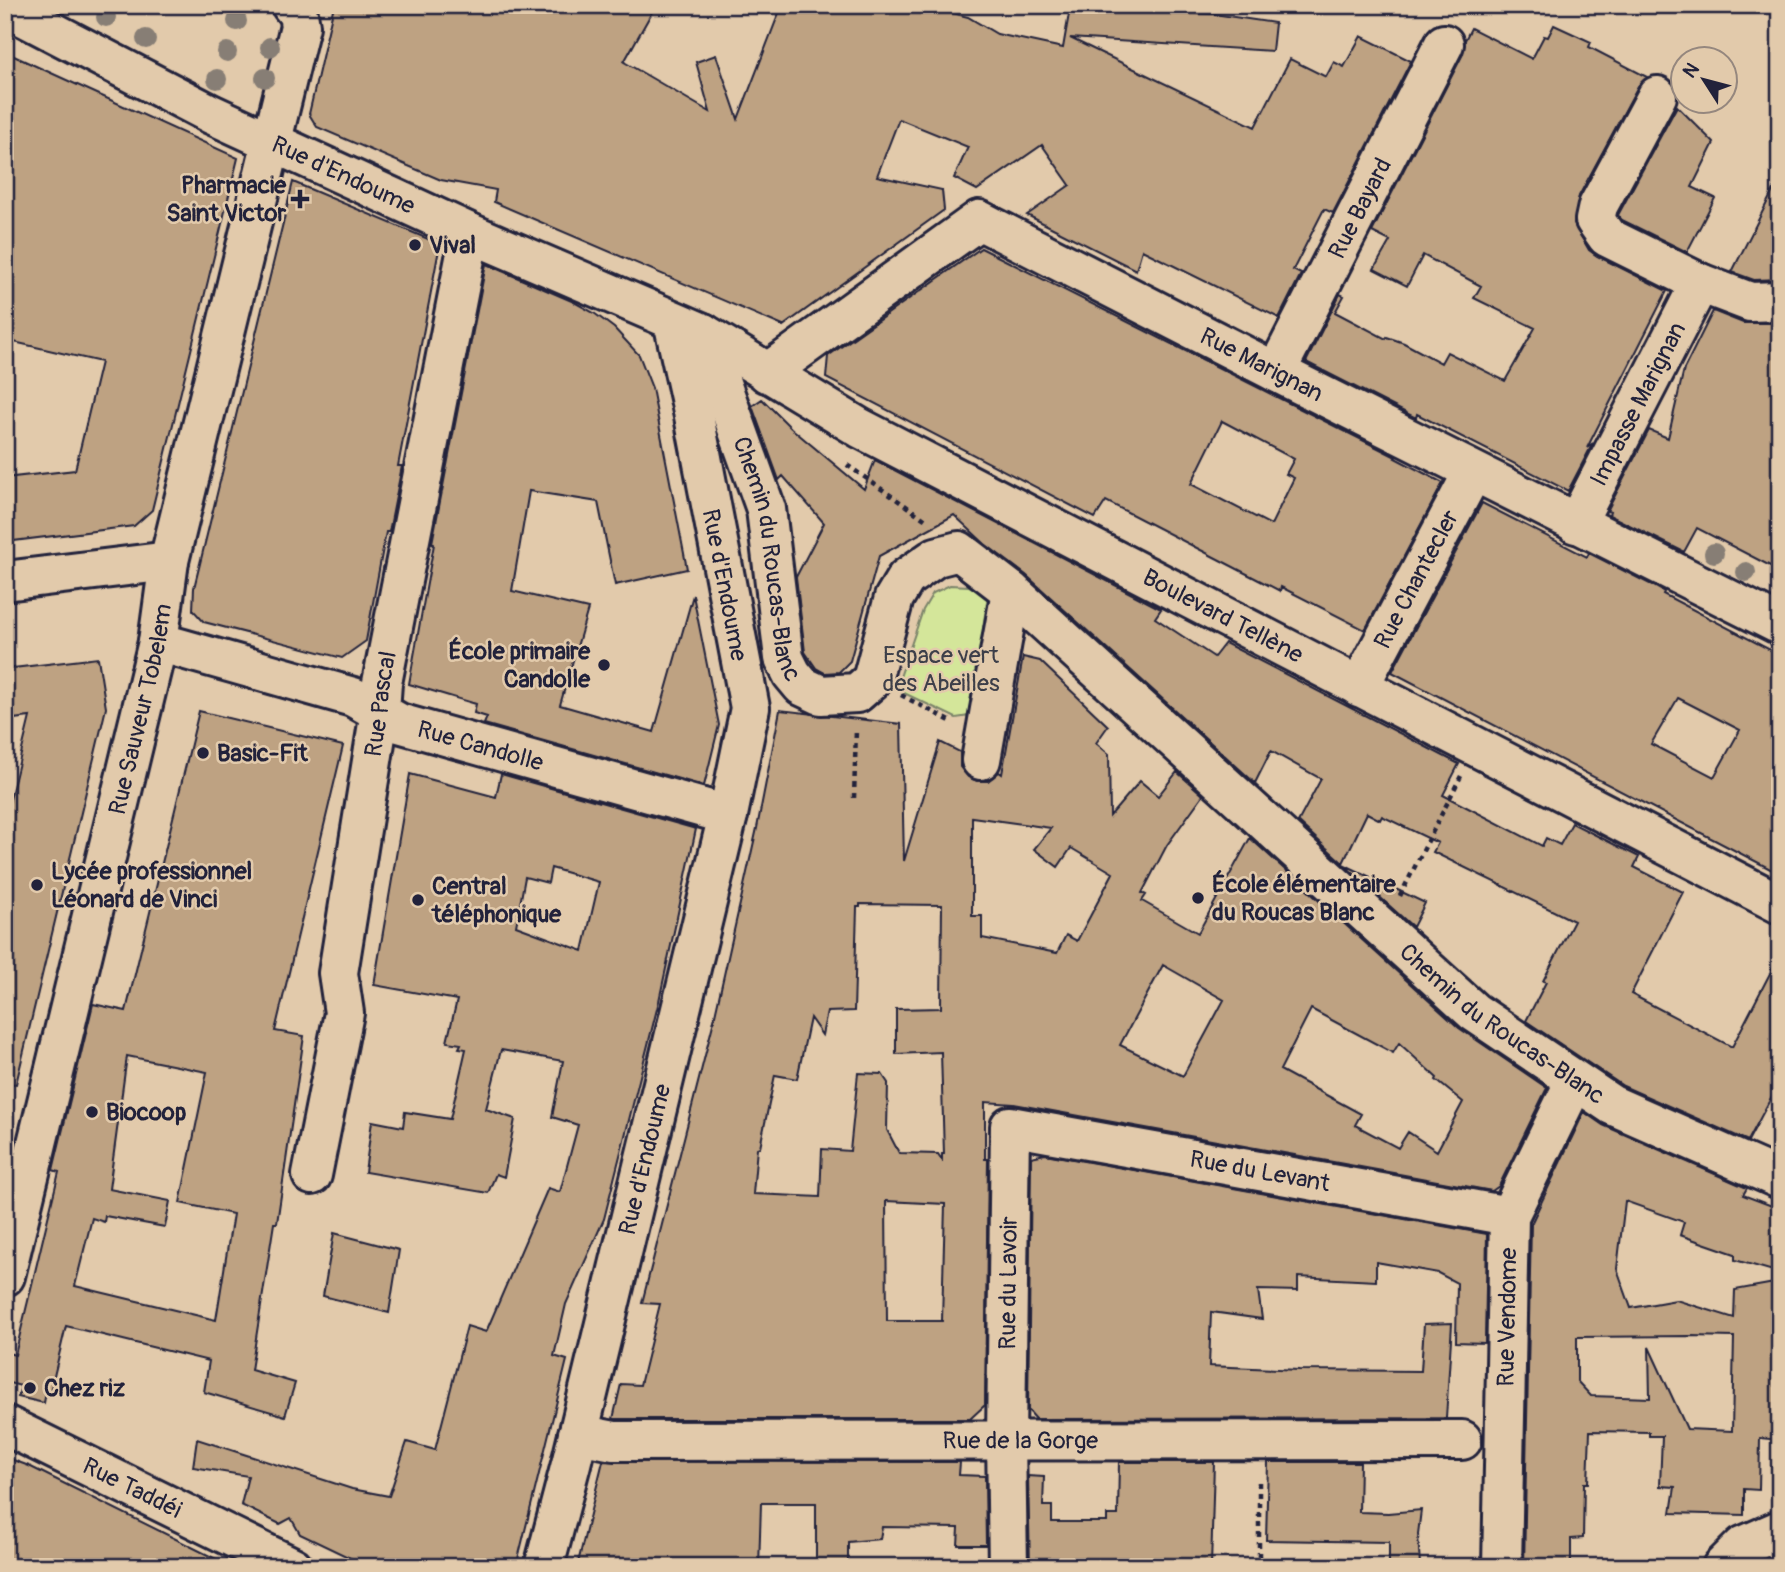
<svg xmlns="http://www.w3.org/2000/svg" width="1785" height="1572" font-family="Pangolin,sans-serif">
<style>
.green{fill:#d4e69a;stroke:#7b846a;stroke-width:2}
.building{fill:#bea282;stroke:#22223b;stroke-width:2;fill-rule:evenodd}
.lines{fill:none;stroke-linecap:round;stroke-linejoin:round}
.minor-casing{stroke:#22223b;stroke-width:44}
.path{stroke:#22223b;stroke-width:4.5;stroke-dasharray:5 5;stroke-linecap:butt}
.minor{stroke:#e2caab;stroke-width:38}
.tree{fill:#877e75}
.poi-dot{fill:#22223b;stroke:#e2caab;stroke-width:2.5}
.labels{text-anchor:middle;stroke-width:5;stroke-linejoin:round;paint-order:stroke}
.street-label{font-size:24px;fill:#22223b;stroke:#e2caab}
.poi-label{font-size:24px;font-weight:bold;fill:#22223b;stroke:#e2caab;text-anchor:start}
.park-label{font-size:24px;fill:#3d3f49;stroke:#e2caab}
</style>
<rect width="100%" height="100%" fill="#e2caab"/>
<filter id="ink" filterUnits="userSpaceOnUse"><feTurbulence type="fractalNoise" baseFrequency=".0143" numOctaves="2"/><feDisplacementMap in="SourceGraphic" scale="14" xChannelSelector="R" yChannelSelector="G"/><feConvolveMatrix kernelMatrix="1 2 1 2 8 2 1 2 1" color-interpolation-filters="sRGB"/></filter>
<g filter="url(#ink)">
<path class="green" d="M950,585L969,586L988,596L969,716L956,718L902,692L899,680L923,610L933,593Z"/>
<path class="building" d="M334,5H656L624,62L710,112L696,62L716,55L738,119L782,5H922L968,17L997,34L1063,48L1070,8L1214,14L1275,23L1272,51L1070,38L1255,127L1290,59L1326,77L1334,62L1344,67L1361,36L1411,61L1333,213L1324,209L1293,270L1301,274L1279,318L1142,250L1136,270L1027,215L1070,185L1042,145L977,190L954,178L968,147L899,119L877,176L942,190L944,210L783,326L494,202L496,190L441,180L317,127L309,114Z
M1554,25L1591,42L1589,47L1647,77L1638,86L1579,196L1574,224L1589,250L1597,256L1667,291L1587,448L1593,443L1568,491L1417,414L1416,418L1306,362L1340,294L1344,296L1335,312L1386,339L1387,337L1404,343L1441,363L1447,352L1505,381L1535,328L1474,298L1481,286L1423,255L1407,286L1374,269L1390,241L1372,232L1463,54L1465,40L1471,28L1532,59L1544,36L1548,37Z
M5,52L238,158L152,510L134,526L5,542V478L75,470L101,362L5,340Z
M1677,106L1714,143L1692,187L1715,198L1687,252L1622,220L1618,215Z
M1780,177V279L1754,280L1732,272Z
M293,182L440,244L398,466H402L389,532H386L366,641L342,658L204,622L193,610L194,588Z
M981,248L1396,457L1395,458L1443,483L1365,630L1281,587L1280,591L1106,501L1095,518L826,378L828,356ZM1222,421L1294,459L1286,474L1294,478L1271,525L1191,484Z
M486,264L574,302L594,313L614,328L639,355L652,388L687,569L615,585L598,502L529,491L512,591L588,609L560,705L654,732L693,595L719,725L704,786L484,724L487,717L474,713L476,704L409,684L434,544L432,543Z
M1713,311L1743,323H1780V571L1697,528L1684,552L1609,515L1610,512L1607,511L1649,430L1668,438L1684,369Z
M762,399L791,428L864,489L875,460L1161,609L1155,618L1214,657L1225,643L1459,764L1443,795L1542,846L1546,838L1560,845L1572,823L1639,857L1634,867L1683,892L1631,994L1732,1047L1780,954V1081L1748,1141L1623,1086L1526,1021L1546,982L1543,981L1574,921L1433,852L1438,843L1382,816L1380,820L1367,813L1343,863L1298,822L1321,779L1271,751L1255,783L1026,575L985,544L954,515L879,556L850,661L839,672L825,673L816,668L805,652L796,577L824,523L783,476L779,480L752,406Z
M1482,503L1587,557L1589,553L1650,584L1664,592L1663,594L1780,655V874L1392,672ZM1678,698L1740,730L1714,777L1651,744Z
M1023,657L1040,661L1108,726L1096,743L1109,754L1110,816L1140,781L1158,796L1177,772L1203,795L1167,845L1142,893L1146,895L1142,901L1198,933L1250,838L1459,1028L1547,1088L1499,1186L1492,1191L1014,1104L985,1102V1159H988L985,1405L970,1419H613L621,1384L640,1385L660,1304L642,1303L713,1024L757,828L780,710L901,724L904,861L940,742L960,752V767L968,777L977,781H988L999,772L1002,774ZM972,817L1051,828L1034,849L1058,867L1071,848L1113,873L1077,941L1066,935L1057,953L982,938V916H972ZM860,904L942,905L941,1008L896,1009V1054L941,1052L944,1154H942V1160L938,1154L899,1153L887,1130L888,1083L882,1074L858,1073L850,1151L822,1149L820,1197L753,1194L757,1148L760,1147L775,1075L797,1079L810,1018L822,1035L827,1012L854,1011L857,907H860ZM1163,965L1224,1000L1183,1076L1120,1045ZM1311,1009L1393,1053L1399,1043L1437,1078L1436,1080L1463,1102L1437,1151L1408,1132L1398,1148L1355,1125L1361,1114L1280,1070ZM886,1201L945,1204L942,1321H887Z
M98,658L106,708L16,1084L5,1083V820L30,717L5,720V669Z
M199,711L343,746L275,1031L304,1036L277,1223H274L251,1370L295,1383L285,1416L204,1392L209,1361L66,1326L50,1393L46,1392L44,1403L18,1397L21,1386L5,1382V1352L15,1355L59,1172L53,1170L93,1004L126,1011ZM127,1056L207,1072L180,1203L233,1214L216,1320L75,1286L92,1218L104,1222L105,1216L165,1227L170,1201L109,1189Z
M410,774L496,797L501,774L696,829L659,1001L604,1219L566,1304L554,1356L567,1360L516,1567H369L300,1534L291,1518L280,1524L241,1505L248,1476L193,1467L197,1439L352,1489L389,1496L407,1442L435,1450L467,1326L486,1332L548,1188L560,1192L578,1125L552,1117L563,1061L501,1050L486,1109L515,1119L504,1177L496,1174L488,1193L365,1172L372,1121L403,1127L405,1112L450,1119L466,1049L459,1048L461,1044L447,1042L457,1000L374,985ZM551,868L599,882L583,951L516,926L525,877L548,883Z
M1343,864L1425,903L1413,927Z
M1584,1112L1603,1125L1747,1188L1743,1195L1780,1209V1273L1735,1260V1254L1680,1235L1684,1222L1625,1201L1617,1269L1631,1308L1676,1300L1734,1318L1735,1290L1780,1282V1440L1760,1438L1759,1490L1744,1489V1515L1671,1513L1675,1487L1660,1486L1662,1436H1649V1432L1590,1431L1588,1483H1584L1583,1538L1571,1539V1567H1524L1531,1224ZM1690,1336L1734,1337L1732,1431L1687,1429L1649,1347L1650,1398L1591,1396L1577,1381V1337Z
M1045,1154L1487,1234L1485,1343L1456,1342L1457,1283L1438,1273L1376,1262V1281L1298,1277V1291L1258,1290L1262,1319L1211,1312L1209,1366L1299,1370L1421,1371L1424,1324L1452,1323L1446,1418L1036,1419L1028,1410L1031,1157Z
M334,1233L399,1250L389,1313L323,1296Z
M5,1457L29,1466L232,1567H5Z
M603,1461L960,1462L959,1475L985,1476L986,1545H958L959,1528L882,1527L880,1539L848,1542V1567H816V1503H761L759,1567H577Z
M1119,1462H1214L1211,1567H1135V1560L1086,1559V1567H1030L1028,1476L1044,1477L1043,1506H1052V1522H1107V1515H1118Z
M1268,1462H1360L1359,1512L1388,1513L1421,1510L1418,1534L1420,1565H1389V1542L1266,1540Z"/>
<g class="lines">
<defs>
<g id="minor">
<path id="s1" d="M5,7L211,114L470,233L703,333L860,428L1780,904"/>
<path d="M1657,96L1598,206L1595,220L1607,237L1700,283L1750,302L1780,301"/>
<path id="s2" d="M703,333L766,509L784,658L792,674L802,686L821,695L857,693L872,680L894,598L906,578L936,557L959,551L1011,591L1474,1012L1612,1105L1780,1179"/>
<path id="s3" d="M1276,372L1444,44"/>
<path id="s4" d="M767,373L979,220L1276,372L1780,625"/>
<path id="s5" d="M1576,524L1700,283"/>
<path d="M5,581L169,561"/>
<path id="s6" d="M158,642L353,697L399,723L728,815"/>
<path id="s7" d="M1359,687L1473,472"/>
<path d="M981,760L1011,591"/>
<path id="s8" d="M312,1175L344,1013L338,973L380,711L382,683L470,233"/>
<path id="s9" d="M5,1276L158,642L169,561L300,26L298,14L291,5"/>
<path id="s10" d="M5,1425L293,1567"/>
<path id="s11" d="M578,1434L614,1441L1462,1440"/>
<path id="s12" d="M544,1567L571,1464L728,815L750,708L694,416L673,321"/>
<path id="s13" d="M1008,1567L1006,1439L1010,1126L1509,1216"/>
<path id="s14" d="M1502,1567L1509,1216L1575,1081"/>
<path d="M1722,1567L1743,1546L1780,1530"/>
</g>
</defs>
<use href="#minor" class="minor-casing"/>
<path class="path" d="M847,465L929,522
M901,695L952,722
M854,798L856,729
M1400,896L1461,776
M1259,1567V1477"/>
<use href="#minor" class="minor"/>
</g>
<g class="tree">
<circle cx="106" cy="17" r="10"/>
<circle cx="237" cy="21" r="10"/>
<circle cx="146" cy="39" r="10"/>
<circle cx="270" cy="47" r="10"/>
<circle cx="227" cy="52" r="10"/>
<circle cx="265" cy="78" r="10"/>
<circle cx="217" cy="79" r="10"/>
<circle cx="1714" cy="553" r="10"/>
<circle cx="1746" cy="572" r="10"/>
</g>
</g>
<g class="poi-dot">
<path d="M296.5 188.5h7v7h7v7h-7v7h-7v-7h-7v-7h7z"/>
<circle cx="415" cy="245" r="7"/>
<circle cx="604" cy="665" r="7"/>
<circle cx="203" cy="753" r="7"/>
<circle cx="37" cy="885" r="7"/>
<circle cx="1198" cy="898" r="7"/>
<circle cx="418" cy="900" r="7"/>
<circle cx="92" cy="1112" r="7"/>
<circle cx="30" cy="1388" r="7"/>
</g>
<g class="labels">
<g class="street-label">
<text dy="8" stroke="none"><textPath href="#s1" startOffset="378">Rue d'Endoume</textPath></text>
<text dy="8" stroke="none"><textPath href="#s3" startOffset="184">Rue Bayard</textPath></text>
<text dy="8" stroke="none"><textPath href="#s4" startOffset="579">Rue Marignan</textPath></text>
<text dy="8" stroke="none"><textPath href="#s5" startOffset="135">Impasse Marignan</textPath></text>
<text dy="8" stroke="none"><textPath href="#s2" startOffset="236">Chemin du Roucas-Blanc</textPath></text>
<text dy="8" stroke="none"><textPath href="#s7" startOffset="122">Rue Chantecler</textPath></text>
<text transform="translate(725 585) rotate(79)" y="8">Rue d'Endoume</text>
<text dy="8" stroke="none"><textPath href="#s1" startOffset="1363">Boulevard Tellène</textPath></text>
<text dy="8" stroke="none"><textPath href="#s8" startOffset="478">Rue Pascal</textPath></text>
<text dy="8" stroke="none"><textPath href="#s9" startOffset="583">Rue Sauveur Tobelem</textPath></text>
<text dy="8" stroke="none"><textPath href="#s6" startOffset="340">Rue Candolle</textPath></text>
<text dy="8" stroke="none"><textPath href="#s2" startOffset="1337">Chemin du Roucas-Blanc</textPath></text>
<text dy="8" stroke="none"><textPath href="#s12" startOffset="420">Rue d'Endoume</textPath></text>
<text dy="8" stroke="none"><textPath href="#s13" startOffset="695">Rue du Levant</textPath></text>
<text dy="8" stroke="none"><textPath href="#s13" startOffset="284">Rue du Lavoir</textPath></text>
<text dy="8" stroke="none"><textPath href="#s14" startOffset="250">Rue Vendome</textPath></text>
<text dy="8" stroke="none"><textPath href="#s11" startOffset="443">Rue de la Gorge</textPath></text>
<text dy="8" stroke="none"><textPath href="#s10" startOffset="142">Rue Taddéi</textPath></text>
</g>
<g class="poi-label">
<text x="286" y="193" text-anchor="end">Pharmacie<tspan x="286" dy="28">Saint Victor</tspan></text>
<text x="429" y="253">Vival</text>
<text x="590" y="659" text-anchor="end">École primaire<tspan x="590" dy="28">Candolle</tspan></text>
<text x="217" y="761">Basic-Fit</text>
<text x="51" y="879">Lycée professionnel<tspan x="51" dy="28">Léonard de Vinci</tspan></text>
<text x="1212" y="892">École élémentaire<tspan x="1212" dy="28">du Roucas Blanc</tspan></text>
<text x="432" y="894">Central<tspan x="432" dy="28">téléphonique</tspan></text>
<text x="106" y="1120">Biocoop</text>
<text x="44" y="1396">Chez riz</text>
</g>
<g class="park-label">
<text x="941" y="663">Espace vert<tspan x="941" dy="28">des Abeilles</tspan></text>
</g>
</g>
<rect width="1785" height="1572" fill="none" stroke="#e2caab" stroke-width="28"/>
<rect x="14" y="14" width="1757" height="1544" fill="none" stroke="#22223b" stroke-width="2.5" filter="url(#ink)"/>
<g transform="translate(1704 80) rotate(306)"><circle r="33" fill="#e2caab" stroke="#95877e" stroke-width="2"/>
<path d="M0-5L12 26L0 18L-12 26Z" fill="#22223b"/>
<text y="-10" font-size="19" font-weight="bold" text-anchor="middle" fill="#22223b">N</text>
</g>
</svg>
